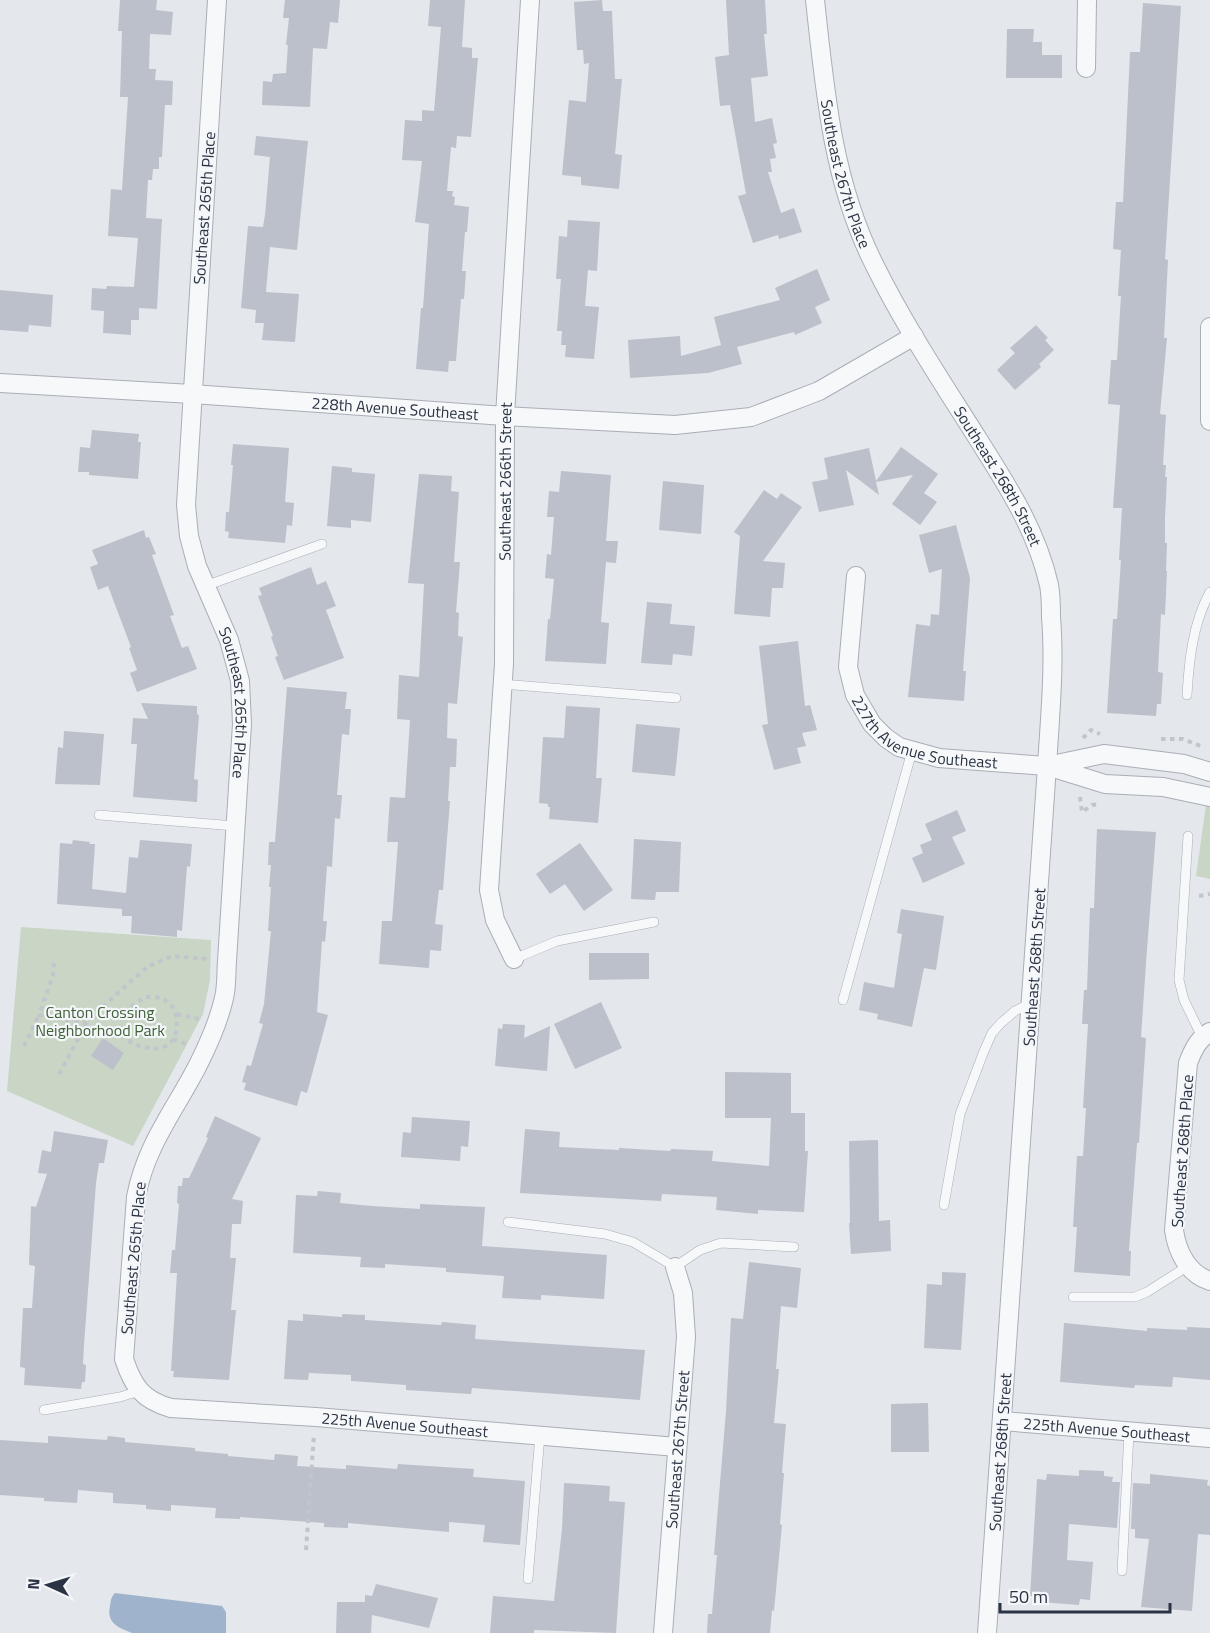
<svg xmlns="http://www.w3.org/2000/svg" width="1210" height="1633" font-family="'Titillium Web',sans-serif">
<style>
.green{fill:#c9d6c5}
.water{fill:#9fb4cc}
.building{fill:#bbc0ca}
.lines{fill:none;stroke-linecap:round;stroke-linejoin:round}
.service-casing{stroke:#a9aeb7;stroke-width:10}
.minor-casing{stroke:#a9aeb7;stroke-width:20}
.path{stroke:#c2c5cb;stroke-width:4;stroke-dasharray:4.5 4.5;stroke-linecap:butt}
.service{stroke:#f7f8fa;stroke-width:9}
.minor{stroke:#f7f8fa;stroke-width:18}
.labels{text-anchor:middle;stroke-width:4.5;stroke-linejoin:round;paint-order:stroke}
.street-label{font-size:16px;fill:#2b3445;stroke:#f4f6f9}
.park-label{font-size:16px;fill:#3f6138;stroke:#f4f6f9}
</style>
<rect width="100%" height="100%" fill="#e4e7ec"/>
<path class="green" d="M1206,805L1210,807V879L1196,876Z
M21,927L211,940L210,980L203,1014L133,1146L7,1091Z"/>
<path class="water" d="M115,1593L222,1606L226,1612V1633H132C119,1628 106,1623 110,1606C111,1600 111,1597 115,1593Z"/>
<path class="building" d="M120,0H157L156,10L173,12L171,35L150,34L149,69H156L155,80L173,81L172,105H165L162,157H159V169H153L152,180H148L146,218L162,219L157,309L139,308V320H131V335L103,333L104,311L91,310L92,288L106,289L107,286L134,287L138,238L108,236L111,189L122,190L128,97H120L122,31H118Z
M285,0H340L338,23L330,22L327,49L313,48L310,107L262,105L263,81L272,82L273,74L286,73L288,45H286L289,18H283Z
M430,0H465L462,47L472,48V58H478L471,137L457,136L456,148L451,147L447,191H453L452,196L455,197L454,205L469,207L467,232H465L462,271H466L464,299H461L456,361H449L448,372L416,369L421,308H423L429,224L415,222L422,161L402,160L405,120L422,121V110L434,111L441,27L428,26Z
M602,0L603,11H612L615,79H622L615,154L622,155L619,189L581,185V177L562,175L569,100L586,102L589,63L584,64L583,50H577L574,2Z
M726,0H765L767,34H764L768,76L751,78L755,122L772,118L777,143L773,144L776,158L770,159L772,172H768L781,213L794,208L802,232L779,239L778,235L753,243L738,196L746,194L730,105L720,106L715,57L729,55Z
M1143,3L1181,6L1165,259L1168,260L1164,338H1167L1160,414L1166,415L1163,465H1166L1165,477H1167L1165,518V543H1167L1166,571H1167L1165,615L1161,614L1158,672L1163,673L1161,704H1157L1156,716L1107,713L1113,619H1117L1121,560H1119L1122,508H1113L1120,405L1108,404L1111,360H1117L1121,296H1118L1121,250L1113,249L1116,202H1123L1130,52H1140Z
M1007,29H1034L1033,42H1042V55H1062V78H1006Z
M256,136L308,141L297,250L270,247L266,292L299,294L295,342L262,340L264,323H255L256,310L241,308L248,226L263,227L265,215L270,157L254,155Z
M568,220L600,222L597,271L588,270L585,306L599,307L594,359L565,357L566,345H561L562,331H557L561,279H556L559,236L567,237Z
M817,269L830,300L815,307L822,323L795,335L794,332L737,347L742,364L708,373L630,378L628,340L680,336L681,356L721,345L714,317L780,300L775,288Z
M0,290L53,295L51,327L29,325L28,332L0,330Z
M1036,325L1048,338L1045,340L1054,350L1039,364L1041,367L1015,390L997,370L1015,353L1010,348Z
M92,430L139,434L138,442H141L138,479L89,475V472H78L80,447L90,448Z
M233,444L289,448L285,502L294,503L292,526L287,525L285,543L228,538L229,532L225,531L226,512H229L233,465H231Z
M901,447L938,474L924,493L937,502L920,525L892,504L913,475L876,482L879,495L846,470L854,505L819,512L812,482L828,479L824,458L869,448L876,481Z
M332,466L352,468V472L375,474L371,522L351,520V528L327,526Z
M561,471L611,475L606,541H618L616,563L606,562L601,622L609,623L606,664L545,661L548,619H550L554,579L545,578L547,554L551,555L554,517H547L549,491L559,492Z
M419,474L452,476L451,491L459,492L454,562H460L456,612L459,613L458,636L463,637L457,704L448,703L447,738L457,739L456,767H450L448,801H450L443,890H439L435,924L443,925L441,951L430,950L429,968L379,964L382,921H392L398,842H387L390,797L405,798L410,720L397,719L399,675L419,677L424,584L408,583Z
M663,481L704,485L701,534L659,530Z
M764,490L777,499L781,493L802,507L763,561L785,563L783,588H772L770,617L734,614L740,536L734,532Z
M956,525L970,578L963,671H966L964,701L908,697L916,624L930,626L931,614L939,615L942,569L929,573L919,535Z
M144,530L146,538L149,537L156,554L152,555L174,615L170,616L182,648L188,646L197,669L137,692L130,673L137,670L129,648L131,647L108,586L98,590L90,567L98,564L92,550Z
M311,567L317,585L326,581L336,606L326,610L344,658L284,680L275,657L278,656L271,637L273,636L258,596L262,595L259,588Z
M647,602L672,604L670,624L695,626L692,656L673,654L672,665L641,663Z
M798,641L805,706L810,705L817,730L802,733L806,746L797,748L801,763L774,770L762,725L768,724L759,646Z
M287,687L347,692L345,709H351L349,735L342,734L337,795H342L340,819L335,818L332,867L327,866L323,921H327L325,942L322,941L317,1012L328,1015L307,1093L301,1091L297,1106L244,1090L246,1083L242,1082L247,1065L251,1066L263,1024L259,1023L264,1004L271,931H268L271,887H269L271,865H268L269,842H275Z
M141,703L197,706V714L199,715L194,779L198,780L197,802L133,797L137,744H131L133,718L148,719Z
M566,706L600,708L596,778H602L598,823L549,819L550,807H548V804L539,803L543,737L564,738Z
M636,724L680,728L675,776L632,772Z
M64,731L104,734L100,785L55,784L58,747L63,748Z
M957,810L966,831L952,837L965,864L923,883L912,858L923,853L920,845L932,840L925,824Z
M1097,829L1156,832L1146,963L1141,1037L1146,1038L1139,1143H1137L1129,1251H1131L1130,1276L1074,1272L1077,1227H1073L1077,1156H1083L1086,1108H1083L1088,1024H1082L1084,990H1087L1090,908H1094Z
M634,839L681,842L679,892H656L655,900L631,899Z
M73,840L90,842L89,844H95L92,889L126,893L129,857L138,858L140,840L192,844L190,867L187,866L182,931L177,930V937L131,933L132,916H122V909L57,904L60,843L72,844Z
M580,843L613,890L584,911L565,884L550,894L536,874Z
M901,909L944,916L936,970L924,968L912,1027L877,1019L878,1014L859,1010L864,982L894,988L902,934L897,933Z
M589,953H649V979L589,980Z
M601,1002L622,1048L575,1069L554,1024Z
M503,1024L525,1025L524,1038L550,1026L547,1071L495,1066L498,1028L502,1029Z
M103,1038L124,1053L113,1070L91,1056Z
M725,1072L791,1073V1113H805V1151H808L804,1212L758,1210V1214L716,1210L717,1197L662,1194L661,1201L520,1193L525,1129L560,1132L559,1147L619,1150V1148L670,1151L671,1149L713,1151L712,1161L769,1166L771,1118H725Z
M215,1116L261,1138L232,1199L243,1201L241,1224H232L230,1258H236L231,1310H236L229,1380L173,1377L174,1371H171L177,1273H170L172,1250H175L179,1204L177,1203L178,1186H182L183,1178H189L208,1138L206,1137Z
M412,1117L470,1121L468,1147L461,1146L460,1161L401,1157L403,1132L411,1133Z
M54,1131L108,1140L104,1163H99L96,1183L84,1345L83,1364L86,1365L85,1382H82L81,1389L24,1385L25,1368L20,1367L23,1308H32L35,1266L29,1265L31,1206L36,1207L47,1174L38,1173L42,1150L51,1152Z
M878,1140L879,1221L890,1220L891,1251L851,1254L849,1223H850L849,1141Z
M318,1191L341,1193L340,1203L372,1206L420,1209V1204L485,1207L482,1246L607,1255L604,1299L541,1295V1300L502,1298L504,1276L446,1272V1268L385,1264V1268L360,1267L361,1257L293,1253L296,1195L317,1196Z
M749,1262L801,1268L797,1308L781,1306L776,1369H779L774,1423L786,1424L782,1473H784L780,1524L782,1525L774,1611L772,1610L770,1633H707L708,1614H712L717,1555H714L726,1411L731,1318L743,1319Z
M942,1272L966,1273L961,1350L924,1348L927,1284L942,1285Z
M303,1314L342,1317V1314L365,1315V1320L441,1325L442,1322L476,1325L475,1339L645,1350L640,1400L472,1388L471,1394L406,1390V1385L351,1381V1375L309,1373L308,1380L284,1379L288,1320L303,1321Z
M1064,1323L1147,1331V1328L1187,1330V1327L1210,1328V1380L1173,1377L1172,1387L1135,1385L1134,1388L1060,1382Z
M928,1403L929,1452H891V1404Z
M48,1436L107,1440L108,1436L125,1438V1442L195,1448V1451L228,1454V1456L274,1460L275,1454L298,1456L297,1466L346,1469V1465L397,1469L398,1464L474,1469L473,1477L525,1481L520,1545L483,1542L485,1525L449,1522V1532L348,1523V1528L324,1527V1523L240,1517V1519L215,1518L216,1508L171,1505V1511L146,1509V1505L113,1503V1493L78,1490L77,1503L44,1501V1498L0,1495V1440L48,1443Z
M1079,1470L1104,1471V1476L1113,1477L1112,1482H1120L1117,1528L1069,1524L1067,1560L1093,1562L1090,1600L1080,1599L1079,1605L1040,1602L1041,1597L1030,1596L1037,1479L1046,1480L1047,1474L1079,1476Z
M1150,1474L1208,1480L1207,1485L1210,1486V1535L1198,1534L1192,1611L1141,1607L1149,1539L1135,1538V1529H1131L1133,1483L1150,1484Z
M564,1483L610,1486L609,1501L625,1502L616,1633L534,1630V1633H490L493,1596L554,1601L562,1529Z
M376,1584L438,1598L429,1628L372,1615L371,1633H336L337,1602H365V1595L372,1596Z"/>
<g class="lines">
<defs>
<path id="service" d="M205,586L322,544
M503,684L676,698
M1187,695C1189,660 1193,623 1210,592
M99,815L235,826
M1188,836L1179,980L1184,1000L1202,1037
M514,959L557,941L654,922
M843,1000L912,751
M944,1205L960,1114L984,1051L992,1033L1001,1023L1015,1011L1031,1003
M508,1222L605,1234L633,1242L675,1267L700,1250L721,1243L794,1247
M1073,1297H1135L1147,1292L1188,1266
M44,1410L120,1397L139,1391
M1122,1571L1129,1432
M528,1579L540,1435"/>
<g id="minor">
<path id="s1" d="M217,0L186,505L189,536L197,566L229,640L240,681L242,724L227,961C226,973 227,986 224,998C219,1020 209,1043 199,1063C176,1109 146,1144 136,1197L124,1359C133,1386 142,1400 171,1408L316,1417L677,1447"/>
<path id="s2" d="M815,0C825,91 832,180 874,264C904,325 942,382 978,439C1007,485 1037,531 1049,585C1051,595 1051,606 1051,617C1055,666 1050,716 1047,766L987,1633"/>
<path d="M1086,68L1087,0"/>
<path d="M1210,327V421"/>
<path id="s3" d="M0,383L192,394L505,416L675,425L751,417L819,391L914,336"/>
<path id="s4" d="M856,576L848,667L855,695L872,724L886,738L899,747L939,758L1047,766"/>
<path d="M1210,772L1184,764L1104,754L1047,766L1105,784L1163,787L1210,797"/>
<path id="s5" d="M514,959L495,920L489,890L504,664L505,416L530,0"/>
<path d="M1210,1032C1198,1039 1193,1050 1188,1063L1174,1230C1177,1252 1188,1274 1210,1281"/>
<path id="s6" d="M1002,1421L1210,1438"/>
<path id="s7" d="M663,1633L686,1337L683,1293L675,1267"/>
</g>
</defs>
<use href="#service" class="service-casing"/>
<use href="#minor" class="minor-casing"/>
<path class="path" d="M1083,738L1091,730L1100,734
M1161,739H1183L1203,747
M1080,797L1082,812L1092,805L1099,804
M1199,896L1210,894
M54,963L53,976L39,1015L86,1023
M146,997C154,997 163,997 169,1003C178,1011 180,1032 171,1042C160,1055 130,1046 121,1034C118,1014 130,1006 146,997Z
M177,1014L199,1019
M173,1039L186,1044
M24,1046L39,1015
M59,1074L89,1019L147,967L172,956L208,959
M306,1550L314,1434"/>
<use href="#service" class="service"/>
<use href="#minor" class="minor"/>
</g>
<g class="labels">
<g class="street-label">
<text dy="6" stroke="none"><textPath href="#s2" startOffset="177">Southeast 267th Place</textPath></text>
<text transform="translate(204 208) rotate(-86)" y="6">Southeast 265th Place</text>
<text dy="6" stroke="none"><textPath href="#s3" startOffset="396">228th Avenue Southeast</textPath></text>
<text dy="6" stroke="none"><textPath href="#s2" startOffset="518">Southeast 268th Street</textPath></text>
<text dy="6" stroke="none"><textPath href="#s5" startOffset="483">Southeast 266th Street</textPath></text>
<text dy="6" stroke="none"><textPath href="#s1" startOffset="712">Southeast 265th Place</textPath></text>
<text dy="6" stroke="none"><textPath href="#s4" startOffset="206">227th Avenue Southeast</textPath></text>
<text transform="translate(1034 967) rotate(-86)" y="6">Southeast 268th Street</text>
<text transform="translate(1182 1151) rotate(-86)" y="6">Southeast 268th Place</text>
<text transform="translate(133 1258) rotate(-85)" y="6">Southeast 265th Place</text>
<text dy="6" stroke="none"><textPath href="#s1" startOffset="1696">225th Avenue Southeast</textPath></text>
<text dy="6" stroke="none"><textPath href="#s6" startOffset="105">225th Avenue Southeast</textPath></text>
<text dy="6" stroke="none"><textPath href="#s7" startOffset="184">Southeast 267th Street</textPath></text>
<text transform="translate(1000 1452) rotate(-86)" y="6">Southeast 268th Street</text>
</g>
<g class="park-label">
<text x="100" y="1018">Canton Crossing<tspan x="100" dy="18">Neighborhood Park</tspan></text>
</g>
</g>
<g transform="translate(48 1585) rotate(274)" stroke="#f4f6f9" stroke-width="4.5" paint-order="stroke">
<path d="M0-4.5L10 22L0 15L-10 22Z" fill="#2b3445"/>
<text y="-9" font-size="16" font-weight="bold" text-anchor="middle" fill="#2b3445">N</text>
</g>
<path d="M1000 1603v9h170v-9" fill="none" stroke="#2b3445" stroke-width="3"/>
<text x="1009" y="1603" font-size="18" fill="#2b3445" stroke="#f4f6f9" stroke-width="4.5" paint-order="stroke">50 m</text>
</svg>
